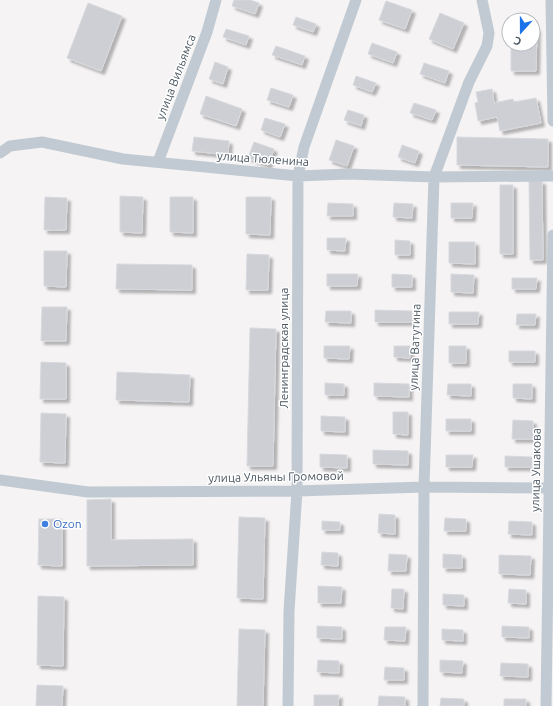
<svg xmlns="http://www.w3.org/2000/svg" width="553" height="706" font-family="Ubuntu,sans-serif">
<style>
.building{fill:#cdcfd5;stroke:#d7d9de;filter:url(#shadow)}
.lines{fill:none;stroke-linecap:round;stroke-linejoin:round}
.minor{stroke:#c1cad2;stroke-width:11}
.shop-dot{fill:#3f7fe0;stroke:#fff;stroke-width:1.5}
.labels{text-anchor:middle;stroke-width:3;stroke-linejoin:round;paint-order:stroke}
.street-label{font-size:12px;fill:#4a5661;stroke:#fff}
.shop-label{font-size:12px;fill:#366cbe;stroke:#fff;text-anchor:start}
</style>
<defs>
<filter id="shadow"><feDropShadow dx="3.5" dy="3.5" stdDeviation="1" flood-color="#0004"/></filter>
</defs>
<rect width="100%" height="100%" fill="#f5f3f3"/>
<path class="building" d="M234,0H250L259,3L255,14L232,6Z
M386,1L412,10L405,29L379,20Z
M88,3L122,16L101,71L67,58Z
M440,13L464,23L453,49L429,39Z
M296,17L316,24L313,32L293,25Z
M533,28H537L536,71H511V44H533Z
M226,29L249,36L246,45L223,37Z
M372,43L397,52L393,63L368,54Z
M276,46L305,56L302,65L272,55Z
M215,62L228,67L223,84L209,79Z
M424,63L449,71L445,83L420,74Z
M356,76L376,83L372,92L353,85Z
M271,88L293,95L289,107L267,100Z
M492,89L494,103L513,99L514,102L536,98L541,123L500,131L497,117L478,121L475,103L478,102L476,92Z
M206,96L242,109L236,126L200,114Z
M414,103L436,110L432,120L410,113Z
M348,110L364,115L361,126L344,120Z
M265,118L285,124L280,137L261,130Z
M194,137L229,141L228,155L192,151Z
M457,137L548,139V167L457,165Z
M336,140L354,146L347,166L329,160Z
M254,142L274,149L268,165L248,158Z
M402,145L419,151L415,163L398,157Z
M529,181H542L543,260H530Z
M500,185H513V254H500Z
M120,196L143,197L142,233L120,232Z
M45,197L67,198L66,230H44Z
M170,197H193V233L170,232Z
M246,197H271L270,235L246,234Z
M328,203L353,204V216H327Z
M394,203L413,204L412,218L393,217Z
M451,203H473L472,218H451Z
M327,238H346L345,251L327,250Z
M395,240L410,241V255H395Z
M449,242H475V264L449,263Z
M44,251H67L66,287L44,286Z
M247,254L269,255L268,290H246Z
M117,264L192,265V290L116,289Z
M327,274H358L357,286H327Z
M392,274L412,275V287H392Z
M451,274L474,275L473,293L451,292Z
M512,278H537L536,289H512Z
M42,307H67L66,341H41Z
M375,310L412,311V322H375Z
M326,311H351V323L325,322Z
M449,312H479L478,324H449Z
M517,314H536L535,325H516Z
M250,328L276,329L273,466H247Z
M324,346H350L349,359L324,358Z
M394,346H410V358L394,357Z
M449,346H466V363H449Z
M509,351H535V362H509Z
M41,362L66,363V399H40Z
M117,372L190,375L189,402L116,400Z
M325,383L344,384V395H325Z
M374,383L409,384V397L374,396Z
M448,384H471V396L447,395Z
M513,384H532V399L513,398Z
M393,412H408V435L393,434Z
M41,413L66,414L65,463L40,462Z
M321,416L345,417V432L321,431Z
M446,419H471V431H446Z
M513,420L533,421V439H512Z
M373,450L408,451V465L373,464Z
M320,454L347,455V468L320,467Z
M446,455H473L472,467H446Z
M505,456L532,457V467H505Z
M111,499V540L193,539V565L87,566V500Z
M379,514L395,515V534L378,533Z
M239,517L265,518L263,599L237,598Z
M445,518L466,519V531H444Z
M39,519H62V566L38,565Z
M322,521L340,522V530H322Z
M509,521L532,522V535L508,534Z
M322,552L338,553V566L321,565Z
M389,554L407,555L406,571H388Z
M443,554L462,555V568H443Z
M499,555L531,556L530,575L499,574Z
M318,586L342,587L341,603H318Z
M392,589H404L403,609L391,608Z
M509,589L526,590V604L508,603Z
M443,594L464,595V606L443,605Z
M38,596L64,597L63,666L37,665Z
M317,626L342,627V639L317,638Z
M502,626L529,627V638L502,637Z
M385,627H406L405,641L384,640Z
M239,629L265,630L263,706H237Z
M442,629L463,630V641L442,640Z
M318,660L339,661V673L317,672Z
M440,660L463,661L462,673L440,672Z
M501,663L528,664V677L500,676Z
M385,667L404,668V680H384Z
M37,685L63,686L62,706H36Z
M314,695H339L338,706H314Z
M379,696L405,697V706H378Z
M441,698L464,699V706H440Z
M504,699H526V706H504Z"/>
<g class="lines">
<path class="minor" d="M551,0L553,121
M0,153L10,146L42,142L123,159L298,176L348,174L434,177L553,176
M158,162L207,32L216,0
M0,480L88,492L297,491L424,487L553,488
M288,706L289,611L297,491L298,176L304,147L356,0
M423,706L424,487L434,177L469,82L487,46L489,33L482,0
M546,706L553,235"/>
</g>
<circle class="shop-dot" cx="45" cy="524" r="4"/>
<g class="labels">
<g class="street-label">
<text transform="translate(176 77) rotate(-69)" y="4">улица Вильямса</text>
<text transform="translate(263 159) rotate(4)" y="4">улица Тюленина</text>
<text transform="translate(415 347) rotate(-88)" y="4">улица Ватутина</text>
<text transform="translate(284 348) rotate(-90)" y="4">Ленинградская улица</text>
<text transform="translate(536 470) rotate(-89)" y="4">улица Ушакова</text>
<text transform="translate(276 477) rotate(-1)" y="4">улица Ульяны Громовой</text>
</g>
<g class="shop-label">
<text x="53" y="528">Ozon</text>
</g>
</g>
<g transform="translate(521 32) rotate(201)"><circle r="19" fill="#ffffff" stroke="#b7bbc0"/>
<path d="M0-3L7 15L0 10L-7 15Z" fill="#1a73e8"/>
<text y="-6" font-size="11" font-weight="bold" text-anchor="middle" fill="#4a5661">С</text>
</g>
</svg>
